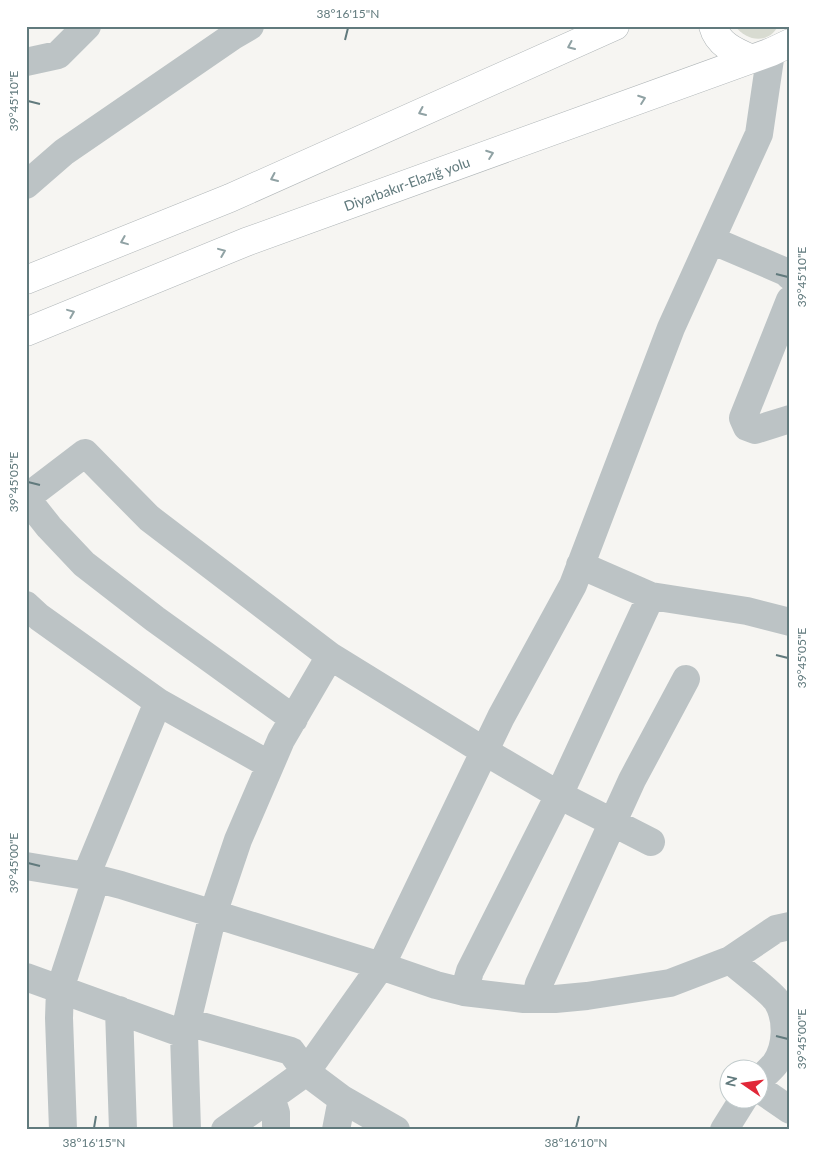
<svg xmlns="http://www.w3.org/2000/svg" width="816" height="1156" font-family="Lato,sans-serif">
<style>
.grass{fill:#d8dbd1}
.lines{fill:none;stroke-linecap:round;stroke-linejoin:round}
.highway-casing{stroke:#b0b6b8;stroke-width:29}
.minor{stroke:#bcc3c5;stroke-width:28}
.highway{stroke:#fff;stroke-width:28}
.oneway{stroke:#90a2a4}
.ticks{fill:none;stroke:#617a7d;stroke-width:2}
.labels{text-anchor:middle;stroke-width:5;stroke-linejoin:round;paint-order:stroke}
.street-label{font-size:14px;fill:#617a7d;stroke:#fff}
.neatline{fill:none;stroke:#617a7d;stroke-width:2}
.ticks-label{font-size:12px;text-anchor:middle;fill:#617a7d}
</style>
<rect width="100%" height="100%" fill="#f6f5f2"/>
<path class="grass" d="M735,26H778C768,45 746,41 735,26Z"/>
<g class="lines">
<defs>
<path id="highway" d="M713,26C718,45 736,52 752,59
M26,280L230,198L615,26
M26,332L246,242L771,52L790,43"/>
</defs>
<use href="#highway" class="highway-casing"/>
<path class="minor" d="M26,62L58,55L87,26
M26,185L64,152L233,36L250,26
M711,240L786,272L790,276
M790,300L743,418L747,427L755,430L790,419
M26,498L85,453L149,518L330,656L484,751L559,795L651,842
M26,498L49,527L84,564L155,619L294,719
M580,565L651,596L747,611L790,622
M26,605L39,617L158,702L270,765
M26,866L86,876L121,885L381,966L436,985L464,992L524,999H555L587,996L670,983L730,960L776,929L790,926
M86,876L158,702
M730,960C741,970 770,991 777,1001C788,1019 787,1047 775,1064C770,1070 764,1075 758,1081
M26,977L184,1034
M464,992L470,971L559,795L651,596
M536,998L539,984L632,780L686,679
M119,1010L123,1130
M187,1022L291,1051L306,1072L342,1099L396,1130
M758,1088L790,1110
M271,1097L276,1113V1130
M63,1130L59,1018L60,989L96,879
M187,1130L184,1034L213,914L238,840L281,740L330,656
M225,1130L306,1072L381,966L501,717L573,585L671,328L759,134L771,52
M336,1130L342,1099
M724,1130L744,1098"/>
<use href="#highway" class="highway"/>
</g>
<defs><path id="oneway-chevron" d="M-2-3.5L2.5 0L-2 3.5" fill="none" stroke-width="1.6" stroke-linecap="round" stroke-linejoin="round" transform="scale(1.25)"/></defs>
<g class="oneway">
<use href="#oneway-chevron" transform="translate(571 46) rotate(156)"/>
<use href="#oneway-chevron" transform="translate(642 99) rotate(-20)"/>
<use href="#oneway-chevron" transform="translate(422 112) rotate(156)"/>
<use href="#oneway-chevron" transform="translate(490 154) rotate(-20)"/>
<use href="#oneway-chevron" transform="translate(274 178) rotate(156)"/>
<use href="#oneway-chevron" transform="translate(124 241) rotate(158)"/>
<use href="#oneway-chevron" transform="translate(222 252) rotate(-22)"/>
<use href="#oneway-chevron" transform="translate(71 313) rotate(-22)"/>
</g>
<path class="ticks" d="M345,40L348,28M28,101L40,104M776,274L788,277M28,482L40,485M776,655L788,658M28,863L40,866M776,1036L788,1039M94,1128L96,1116M576,1128L579,1116"/>
<g class="labels">
<g class="street-label">
<text transform="translate(407 184) rotate(-20)" y="5">Diyarbakır-Elazığ yolu</text>
</g>
</g>
<rect width="816" height="1156" fill="none" stroke="#ffffff" stroke-width="55"/>
<g transform="translate(744 1084) rotate(283)"><circle r="24" fill="#ffffff" stroke="#c0cacb"/>
<path d="M0-4L9 19L0 12L-9 19Z" fill="#e12738"/>
<text y="-8" font-size="14" font-weight="bold" text-anchor="middle" fill="#617a7d">N</text>
</g>
<rect x="28" y="28" width="760" height="1100" class="neatline"/>
<g class="ticks-label">
<text x="348" y="18">38°16'15"N</text>
<text transform="translate(14 101) rotate(-90)" y="4">39°45'10"E</text>
<text transform="translate(802 277) rotate(-90)" y="4">39°45'10"E</text>
<text transform="translate(14 482) rotate(-90)" y="4">39°45'05"E</text>
<text transform="translate(802 658) rotate(-90)" y="4">39°45'05"E</text>
<text transform="translate(14 863) rotate(-90)" y="4">39°45'00"E</text>
<text transform="translate(802 1039) rotate(-90)" y="4">39°45'00"E</text>
<text x="94" y="1147">38°16'15"N</text>
<text x="576" y="1147">38°16'10"N</text>
</g>
</svg>
